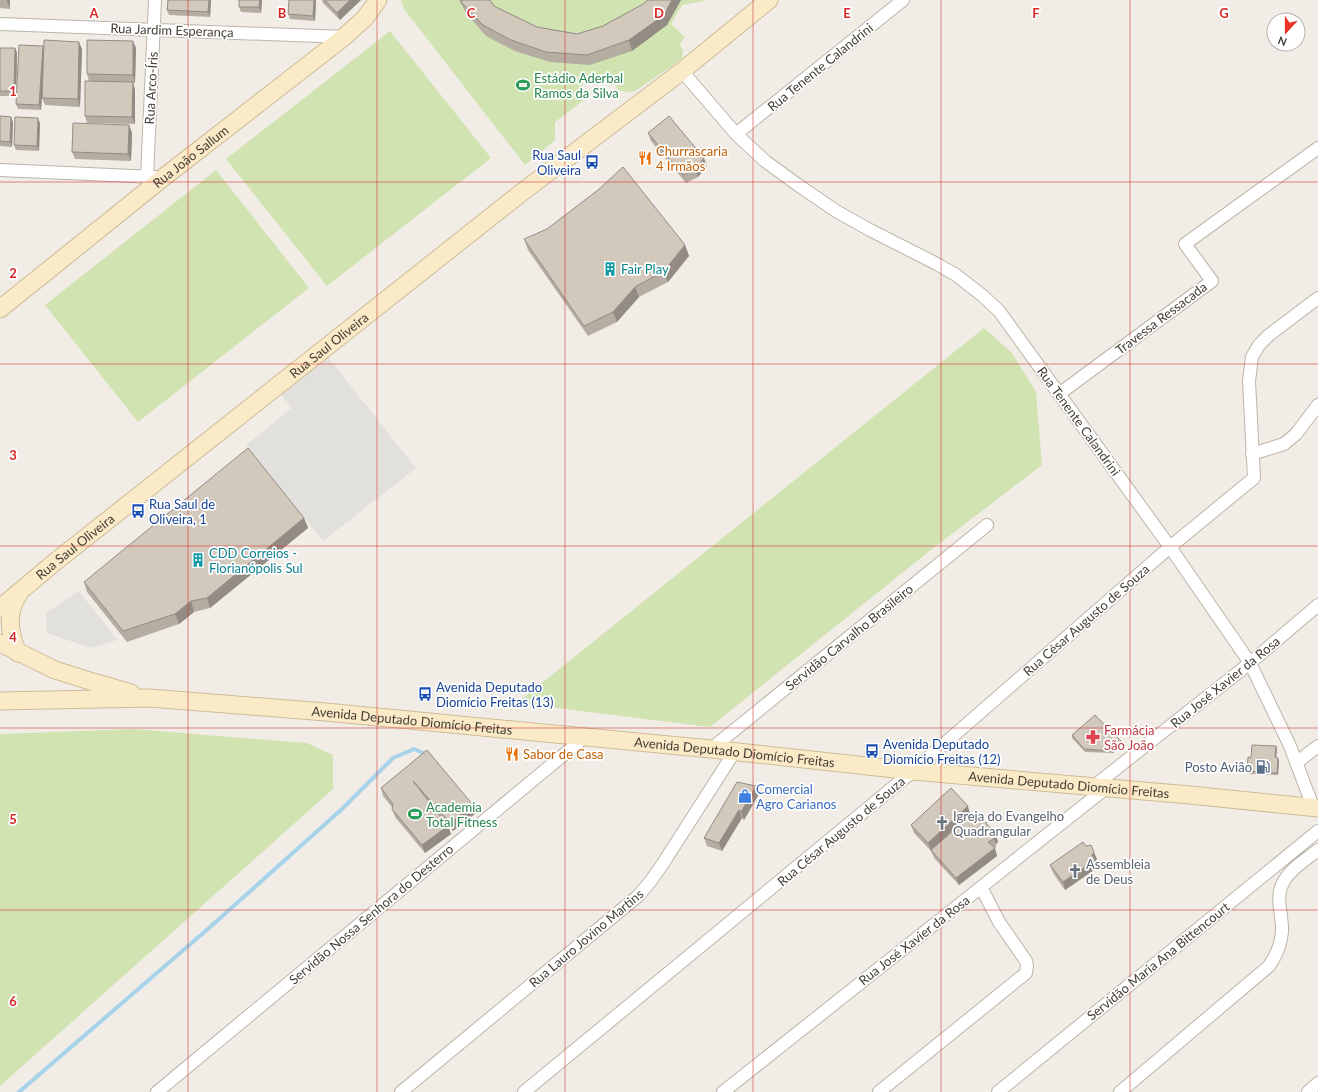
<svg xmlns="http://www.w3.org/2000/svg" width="1318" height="1092" font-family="Lato,sans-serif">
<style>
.green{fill:#d0e3b1}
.parking{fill:#e2e0dd}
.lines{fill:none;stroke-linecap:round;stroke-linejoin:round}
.stream{stroke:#a6d3ea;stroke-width:4}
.street-casing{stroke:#bcb4a9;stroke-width:14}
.secondary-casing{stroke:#cebc98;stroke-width:19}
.street{stroke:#fff;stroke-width:12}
.secondary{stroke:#faeac7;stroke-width:17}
.wall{fill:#b5aca2}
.shaded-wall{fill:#938c84}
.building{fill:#d2c8bc;stroke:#938c84}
.grid{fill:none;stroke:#d62828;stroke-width:1;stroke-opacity:0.55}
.labels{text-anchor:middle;stroke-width:3.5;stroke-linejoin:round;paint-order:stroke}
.street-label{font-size:13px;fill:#433d35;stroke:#fff}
.leisure-label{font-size:13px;fill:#27864d;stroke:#fff;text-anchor:start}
.food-label{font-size:13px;fill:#c56008;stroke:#fff;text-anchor:start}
.transit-label{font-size:13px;fill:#164399;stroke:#fff;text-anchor:start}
.culture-label{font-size:13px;fill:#0d838f;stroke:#fff;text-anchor:start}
.health-label{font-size:13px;fill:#be3a42;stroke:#fff;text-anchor:start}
.service-label{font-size:13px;fill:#4e5e75;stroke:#fff;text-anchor:end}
.shop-label{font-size:13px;fill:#366cbe;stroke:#fff;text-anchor:start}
.worship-label{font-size:13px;fill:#5b616d;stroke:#fff;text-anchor:start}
.grid-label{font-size:13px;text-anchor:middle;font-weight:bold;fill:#d62828;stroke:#fff;stroke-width:3.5;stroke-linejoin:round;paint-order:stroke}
</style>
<rect width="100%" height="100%" fill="#f1ede6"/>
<path class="green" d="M401,0H708L682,5L671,24L685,37L680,44L683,51L682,59L635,91L626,92L618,90L609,75L582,79L584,100L555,122V140L525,165L404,9Z
M390,31L491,158L327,286L226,159Z
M216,170L309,288L138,422L45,305Z
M984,328L1012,353L1036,392L1042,465L927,553L710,727L517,703Z
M133,729L307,743L333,755V789L0,1086V734Z"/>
<path class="parking" d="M327,356L416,468L323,541L246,445L292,408L280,393Z
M79,591L117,640L91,648L47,633L46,613Z"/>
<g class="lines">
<path class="stream" d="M19,1092L209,928L342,809L393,758L414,749L423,753"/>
<defs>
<path id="street" d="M0,24L344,37
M682,71L736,134L765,161L798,185L836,211L870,230L937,264L956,275L983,296L999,311L1170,547L1250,663L1290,746L1313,807
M736,134L903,0
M0,170L155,177
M147,177L155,0
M1059,394L1212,281L1185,244L1318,148
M1252,454L1284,444L1296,434L1318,405
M711,749L987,525
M1296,763L1318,746
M1093,787L1250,663L1318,605
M157,1092L585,737
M401,1092L638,896L650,882L662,865L735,751
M524,1092L913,771L1170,547L1254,478L1249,381L1252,357L1259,345L1269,335L1318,298
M723,1092L1106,788
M879,1092L1026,973L1027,966L1026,961L999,922L981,887
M998,1092L1318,831
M1120,1092L1269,966C1276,956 1281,945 1282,932C1283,915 1274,897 1284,881C1291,868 1307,859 1318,850
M1308,1092L1318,1083"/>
<g id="secondary">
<path id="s1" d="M0,309L164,177L344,37L365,18L378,0"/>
<path id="s2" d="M0,608L55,562L521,193L682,71L769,0"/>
<path d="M0,643L55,670L93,682L131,693"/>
<path d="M18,653C9,633 6,612 19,594"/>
<path id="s3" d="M0,701L150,698L326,712L711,749L913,771L1190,795L1318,808"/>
</g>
</defs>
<use href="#street" class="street-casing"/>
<use href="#secondary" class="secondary-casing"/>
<use href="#street" class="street"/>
<use href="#secondary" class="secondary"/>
</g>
<path class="wall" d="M0,0H10V9L0,8Z
M168,0H211L210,17L169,15L167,10Z
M262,0L261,13L241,12L239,7Z
M289,0H316L315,21L290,19L288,14Z
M322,0H361L340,20L323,3Z
M459,0H490L494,6L537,27L577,34L603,26L645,3L647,0H681L667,25L632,51L590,65L550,62L515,51L486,36L466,13Z
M0,48H15L17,53L16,96H0Z
M136,48L135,83H133L135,90V124L87,123L85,116L89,81L87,74Z
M44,49H82L80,107L45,105L42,98L43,82L41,110L18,109L16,104Z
M0,116L11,117L13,122L12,147L0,146Z
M40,123L39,151L16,150L14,145Z
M129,125L132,133L131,161L75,159L72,152Z
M648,133L707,166L698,177L686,183L651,141Z
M524,239L685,245L689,256L668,282L639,297L617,322L588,336L528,250Z
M304,518L308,528L210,608L194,612L179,624L127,642L87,592L84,582Z
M1072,735L1122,745L1113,753L1085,752L1072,738Z
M1276,746L1277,749L1276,757L1278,758L1279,761L1278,775L1248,774L1247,771L1251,758Z
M427,750L476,813L453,831L444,821L448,826L451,834L425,853L395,817L392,809V807L383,796L381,788Z
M756,786L759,794L744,820L742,818L722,851L707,846L704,838Z
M970,814L937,845L975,822L998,842L996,844V847L994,848L997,856L959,885L934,858L931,851L914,833L911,825Z
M1097,859L1095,862L1097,868L1065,890L1053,873L1050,865Z"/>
<path class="shaded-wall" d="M7,0H10V9L7,1Z
M209,0H211L210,17L208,12Z
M260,0H262L261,13L259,7Z
M314,0H316L315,21L313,16Z
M350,0H361L340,20L337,13Z
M672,0H681L667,25L632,51L629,40Z
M133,41L136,48L135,83L133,75Z
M79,42L82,49L80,107L78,99Z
M43,46L45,52L41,110L39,105Z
M15,48L17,53L16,96L14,91Z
M133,82L135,90V124L132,117Z
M11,117L13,122L12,147L10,142Z
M38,118L40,123L39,151L37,146Z
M129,125L132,133L131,161L128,154Z
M704,158L707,166L698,177L695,170Z
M685,245L689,256L668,282L664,271Z
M635,287L639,297L617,322L613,312Z
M304,518L308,528L210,608L207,598Z
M191,601L194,612L179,624L175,614Z
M1122,742V745L1113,753L1112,751Z
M1276,746L1277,749L1276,760L1275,757Z
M1278,758L1279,761L1278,775L1277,773Z
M756,786L759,794L744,820L741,812Z
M473,805L476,813L453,831L450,823Z
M968,806L970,814L931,851L928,843Z
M739,810L742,818L722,851L719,843Z
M448,826L451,834L425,853L422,845Z
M996,835L998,842L996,844L993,837Z
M995,848L997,856L959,885L956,878Z
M1094,852L1097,859L1095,862L1097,868L1065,890L1063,882L1092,855Z"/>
<path class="building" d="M168,0H209L208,12L167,10Z
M239,0H260L259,7H239Z
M289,0H314L313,16L288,14Z
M325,0H350L337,13Z
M461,0H490L494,6L537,27L577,34L603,26L645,3L647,0H672L664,15L629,40L587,55L546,52L511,40L483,25L462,3Z
M44,40L79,42L78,99L42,98Z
M87,40L133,41V75L87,74Z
M19,45L43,46L39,105L16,104Z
M0,48H15L14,91H0Z
M85,81L133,82L132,117L85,116Z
M0,116L11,117L10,142L0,141Z
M669,116L704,158L695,170L683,175L648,133Z
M15,117L38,118L37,146L14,145Z
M73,123L129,125L128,154L72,152Z
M623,167L685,245L664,271L635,287L613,312L584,326L524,239L547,229L598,190Z
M248,448L304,518L207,598L191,601L175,614L123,631L84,582Z
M1095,715L1122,742L1112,751L1084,749L1072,735Z
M1252,745L1276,746L1275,757L1278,758L1277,773L1247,771L1248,757L1251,758Z
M427,750L473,805L450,823L413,781L448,826L422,845L392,809L393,804L381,788Z
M737,782L756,786L741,812L739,810L719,843L704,838Z
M951,788L968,806L928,843L911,825Z
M970,816L975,822L982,818L996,835L993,837L994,839L988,842L995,848L956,878L931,850Z
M1083,842L1086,846L1091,845L1094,852L1092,855L1095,860L1063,882L1050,865Z"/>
<path class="grid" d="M188,0V1092M377,0V1092M565,0V1092M753,0V1092M941,0V1092M1130,0V1092M0,182H1318M0,364H1318M0,546H1318M0,728H1318M0,910H1318"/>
<defs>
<symbol id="stadium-bare" viewBox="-9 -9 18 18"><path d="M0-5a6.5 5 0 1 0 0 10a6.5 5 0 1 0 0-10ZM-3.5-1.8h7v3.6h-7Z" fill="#2e9e5b" stroke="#fff" stroke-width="2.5" paint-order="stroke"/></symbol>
<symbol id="restaurant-bare" viewBox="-9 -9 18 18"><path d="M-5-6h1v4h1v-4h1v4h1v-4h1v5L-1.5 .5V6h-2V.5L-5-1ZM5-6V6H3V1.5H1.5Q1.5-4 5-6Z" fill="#e8710a" stroke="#fff" stroke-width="2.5" paint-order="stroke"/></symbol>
<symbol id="bus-bare" viewBox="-9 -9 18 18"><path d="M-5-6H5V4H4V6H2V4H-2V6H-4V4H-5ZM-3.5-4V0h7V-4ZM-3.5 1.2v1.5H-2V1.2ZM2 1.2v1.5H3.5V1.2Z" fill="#1a4fb4" stroke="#fff" stroke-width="2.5" paint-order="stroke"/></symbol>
<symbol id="building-bare" viewBox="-9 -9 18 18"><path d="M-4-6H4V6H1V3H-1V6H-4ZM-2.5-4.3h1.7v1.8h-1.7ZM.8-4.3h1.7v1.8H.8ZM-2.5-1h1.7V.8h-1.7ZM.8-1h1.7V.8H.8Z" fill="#0f9aa8" stroke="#fff" stroke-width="2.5" paint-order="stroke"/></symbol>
<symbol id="pharmacy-bare" viewBox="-9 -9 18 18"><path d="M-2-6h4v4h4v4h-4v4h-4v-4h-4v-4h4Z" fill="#e0444e" stroke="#fff" stroke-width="2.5" paint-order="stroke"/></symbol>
<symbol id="fuel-bare" viewBox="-9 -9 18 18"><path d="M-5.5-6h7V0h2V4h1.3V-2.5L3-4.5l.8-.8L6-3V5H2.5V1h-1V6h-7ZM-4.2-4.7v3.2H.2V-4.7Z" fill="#5c6f8a" stroke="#fff" stroke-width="2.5" paint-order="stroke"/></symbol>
<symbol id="shop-bare" viewBox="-9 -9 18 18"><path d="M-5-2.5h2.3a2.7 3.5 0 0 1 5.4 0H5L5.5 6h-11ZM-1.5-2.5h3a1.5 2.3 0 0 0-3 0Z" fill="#3f7fe0" stroke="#fff" stroke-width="2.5" paint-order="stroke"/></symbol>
<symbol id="church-bare" viewBox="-9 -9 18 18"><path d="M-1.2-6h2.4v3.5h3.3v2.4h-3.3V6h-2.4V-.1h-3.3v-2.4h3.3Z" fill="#6b7280" stroke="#fff" stroke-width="2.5" paint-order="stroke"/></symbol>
</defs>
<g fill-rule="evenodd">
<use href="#stadium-bare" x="513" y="75" width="20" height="20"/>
<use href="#restaurant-bare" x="635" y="148" width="20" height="20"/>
<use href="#bus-bare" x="582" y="152" width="20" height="20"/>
<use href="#building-bare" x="600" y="259" width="20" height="20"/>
<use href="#bus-bare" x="128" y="501" width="20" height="20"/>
<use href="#building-bare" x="188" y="550" width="20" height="20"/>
<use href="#bus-bare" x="415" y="684" width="20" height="20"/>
<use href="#pharmacy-bare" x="1083" y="727" width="20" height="20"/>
<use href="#bus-bare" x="862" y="741" width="20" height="20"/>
<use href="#restaurant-bare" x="502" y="744" width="20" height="20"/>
<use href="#fuel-bare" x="1253" y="757" width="20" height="20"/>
<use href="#shop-bare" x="735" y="786" width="20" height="20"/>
<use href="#stadium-bare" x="405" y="804" width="20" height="20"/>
<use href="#church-bare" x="932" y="813" width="20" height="20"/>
<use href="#church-bare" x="1065" y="861" width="20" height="20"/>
</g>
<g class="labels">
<g class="street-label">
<text transform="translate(172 30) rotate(2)" y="5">Rua Jardim Esperança</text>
<text transform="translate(820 67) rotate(-39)" y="5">Rua Tenente Calandrini</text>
<text transform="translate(151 88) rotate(-87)" y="5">Rua Arco-Íris</text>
<text dy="5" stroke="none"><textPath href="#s1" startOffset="244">Rua João Sallum</textPath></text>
<text transform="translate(1161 318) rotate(-37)" y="5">Travessa Ressacada</text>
<text dy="5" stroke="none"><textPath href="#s2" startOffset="421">Rua Saul Oliveira</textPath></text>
<text transform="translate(1079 421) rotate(54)" y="5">Rua Tenente Calandrini</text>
<text dy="5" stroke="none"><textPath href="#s2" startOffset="97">Rua Saul Oliveira</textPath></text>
<text transform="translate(1086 620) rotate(-41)" y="5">Rua César Augusto de Souza</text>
<text transform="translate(849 637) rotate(-39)" y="5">Servidão Carvalho Brasileiro</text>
<text transform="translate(1225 682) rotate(-39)" y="5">Rua José Xavier da Rosa</text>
<text dy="5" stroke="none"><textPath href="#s3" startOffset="413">Avenida Deputado Diomício Freitas</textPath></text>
<text dy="5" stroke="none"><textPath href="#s3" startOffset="737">Avenida Deputado Diomício Freitas</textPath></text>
<text dy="5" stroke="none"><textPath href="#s3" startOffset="1073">Avenida Deputado Diomício Freitas</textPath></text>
<text transform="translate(841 831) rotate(-40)" y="5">Rua César Augusto de Souza</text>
<text transform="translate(371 914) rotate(-40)" y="5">Servidão Nossa Senhora do Desterro</text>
<text transform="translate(586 938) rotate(-40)" y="5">Rua Lauro Jovino Martins</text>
<text transform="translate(914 940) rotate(-38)" y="5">Rua José Xavier da Rosa</text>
<text transform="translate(1158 961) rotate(-39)" y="5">Servidão Maria Ana Bittencourt</text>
</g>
<g class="leisure-label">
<text x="534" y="83">Estádio Aderbal<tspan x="534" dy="15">Ramos da Silva</tspan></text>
<text x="426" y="812">Academia<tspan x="426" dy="15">Total Fitness</tspan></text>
</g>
<g class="food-label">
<text x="656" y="156">Churrascaria<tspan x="656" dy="15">4 Irmãos</tspan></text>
<text x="523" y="759">Sabor de Casa</text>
</g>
<g class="transit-label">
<text x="581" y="160" text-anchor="end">Rua Saul<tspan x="581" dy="15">Oliveira</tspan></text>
<text x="149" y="509">Rua Saul de<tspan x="149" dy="15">Oliveira, 1</tspan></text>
<text x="436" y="692">Avenida Deputado<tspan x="436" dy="15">Diomício Freitas (13)</tspan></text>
<text x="883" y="749">Avenida Deputado<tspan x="883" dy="15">Diomício Freitas (12)</tspan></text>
</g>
<g class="culture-label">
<text x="621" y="274">Fair Play</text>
<text x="209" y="558">CDD Correios -<tspan x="209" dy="15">Florianópolis Sul</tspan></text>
</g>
<g class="health-label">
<text x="1104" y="735">Farmácia<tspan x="1104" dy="15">São João</tspan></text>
</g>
<g class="service-label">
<text x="1252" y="772">Posto Avião</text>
</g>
<g class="shop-label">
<text x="756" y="794">Comercial<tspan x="756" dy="15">Agro Carianos</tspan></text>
</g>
<g class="worship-label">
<text x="953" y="821">Igreja do Evangelho<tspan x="953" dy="15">Quadrangular</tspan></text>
<text x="1086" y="869">Assembleia<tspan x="1086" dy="15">de Deus</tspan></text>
</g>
</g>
<g class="grid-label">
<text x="94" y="18">A</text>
<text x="282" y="18">B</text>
<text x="471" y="18">C</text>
<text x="659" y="18">D</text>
<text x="847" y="18">E</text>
<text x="1036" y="18">F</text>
<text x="1224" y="18">G</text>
<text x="13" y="96">1</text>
<text x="13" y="278">2</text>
<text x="13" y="460">3</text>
<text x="13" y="642">4</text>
<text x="13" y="824">5</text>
<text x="13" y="1006">6</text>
</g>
<g transform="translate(1286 32) rotate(201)"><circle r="19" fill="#ffffff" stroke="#b4b1ae"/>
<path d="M0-3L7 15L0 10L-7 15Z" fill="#e93325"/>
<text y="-6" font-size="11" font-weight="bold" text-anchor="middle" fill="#433d35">N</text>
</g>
</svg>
